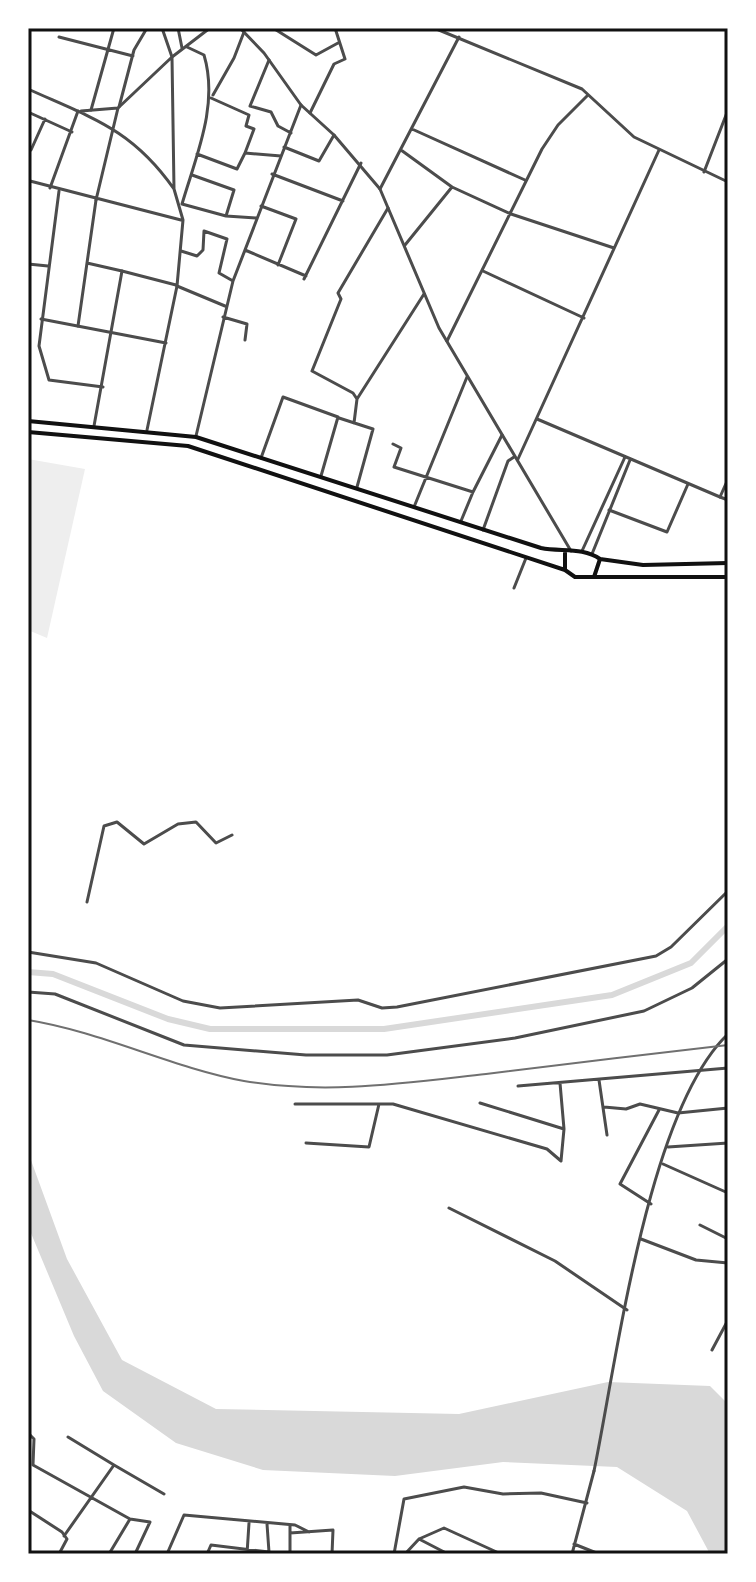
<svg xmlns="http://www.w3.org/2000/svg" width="756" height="1582" font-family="'PT Sans Narrow',sans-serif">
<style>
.green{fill:#eee}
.water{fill:#d9d9d9}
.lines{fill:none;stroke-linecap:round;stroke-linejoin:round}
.canal{stroke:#d9d9d9;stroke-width:6}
.minor{stroke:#4c4c4c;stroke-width:3}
.tertiary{stroke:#4c4c4c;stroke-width:3}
.primary{stroke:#111;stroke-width:4}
.rail{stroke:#707070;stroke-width:2}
.neatline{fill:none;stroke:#111;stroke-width:3}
</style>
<rect width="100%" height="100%" fill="#fff"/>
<path class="green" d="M28,459L85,469L47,638L28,630Z"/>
<path class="water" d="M28,1152L67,1259L122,1360L216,1409L459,1414L608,1382L710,1386L728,1404V1554H710L687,1511L617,1467L503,1462L395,1476L263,1470L176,1443L103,1391L74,1336L28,1226Z"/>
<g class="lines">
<path class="canal" d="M28,972L53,974L168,1019L210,1029H384L612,995L691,963L728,926"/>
<path class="minor" d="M162,28L172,57
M178,28L182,48
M273,28L316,55L338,43
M59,37L133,56
M269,60L250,106L271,112L278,126L291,133
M213,95L234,58L244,32
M211,98L249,115L246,126L254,129L245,153
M119,107L134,50L147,28
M91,110L114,28
M28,112L72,132
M310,113L334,64L345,59L335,28
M412,129L525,180
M284,147L319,161L334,135
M31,150L45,119
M401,150L452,187
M197,154L237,169L245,153L281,156
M704,172L728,110
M272,174L343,201
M192,175L234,190L226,216
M28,179V194
M50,188L78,111
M380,189L459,37
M59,191L39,346L49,380L103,387
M182,204C196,156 219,105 204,55L187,47
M182,204L226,216L256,218
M261,206L296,219L278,265
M405,245L452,187L511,214L614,248
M245,250L306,276
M181,251L197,256L203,250L204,231L227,239L219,273L233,281
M87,263L122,271
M28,264L48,266
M483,271L584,318
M304,279L361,163
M177,286L225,306
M223,317L247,324L245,340
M78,326L96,200
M447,341L542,149L558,125L587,96
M357,399L353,393L312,371L341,299L338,293L388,208
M339,418L373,429L357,487
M354,423L357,399L424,294
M196,436L233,281L301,105
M393,444L401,448L394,467L473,492L502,435
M261,458L283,397L338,417L321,476
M518,459L659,150
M720,497L728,500
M414,507L467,377
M609,510L667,532L688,484
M461,521L473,492
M483,530L508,461L514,457
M514,588L526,558
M87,902L104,826L117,822L144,844L178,824L196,822L216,843L232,835
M28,952L96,963L183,1001L220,1008L358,1000L382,1008L397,1007L656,956L671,947L728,891
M28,992L55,994L184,1045L306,1055H387L515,1038L644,1011L692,988L728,959
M599,1080L607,1135
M518,1086L728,1068
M480,1103L564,1129L560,1083
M295,1104H393L547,1149L561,1161L564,1129
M604,1107L626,1109L640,1104L678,1113L728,1108
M306,1143L369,1147L379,1104
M668,1147L728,1143
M663,1164L728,1193
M651,1204L620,1184L659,1110
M449,1208L555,1261L627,1310
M700,1225L728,1239
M641,1239L696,1260L728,1263
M712,1350L728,1320
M28,1433L34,1439L33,1465L130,1519L109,1554
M114,1465L164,1494
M28,1510L62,1532L67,1539L59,1554
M130,1519L150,1522L135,1554
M290,1533L333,1530L332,1554
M64,1536L114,1465L68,1437
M419,1539L448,1554
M574,1544L599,1554
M167,1554L184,1515L295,1525L309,1532
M207,1554L211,1545L269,1552L267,1524
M247,1554L249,1523
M290,1554V1525
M394,1554L404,1499L464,1487L503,1494L541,1493L587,1503
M405,1554L419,1539L444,1528L501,1554
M572,1554L594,1471"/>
<path class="tertiary" d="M240,28L264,53L301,105L334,135L380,189L439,328L571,551
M434,28L582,89L634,137L728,182
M28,89C92,118 132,129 174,189
M81,111L118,108L172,57L210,28
M30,181L181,220
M96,200L118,108
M41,319L166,343
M537,419L720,497L728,479
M94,426L122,271L176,285
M147,430L177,286L183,220L174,189L172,57
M582,551L625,457
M592,554L630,460
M594,1471C617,1359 648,1110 728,1034"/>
<path class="primary" d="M28,421L196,437L541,548C561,552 583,547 600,559L594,577H575L565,570V553
M28,432L188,446L565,570
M600,559L643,565L728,563
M595,577H728"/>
<path class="rail" d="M28,1020C102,1032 170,1067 244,1081C326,1095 405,1083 486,1074C567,1064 647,1054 728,1045"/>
</g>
<rect width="756" height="1582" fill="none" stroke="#ffffff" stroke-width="60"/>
<rect x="30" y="30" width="696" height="1522" class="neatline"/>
</svg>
